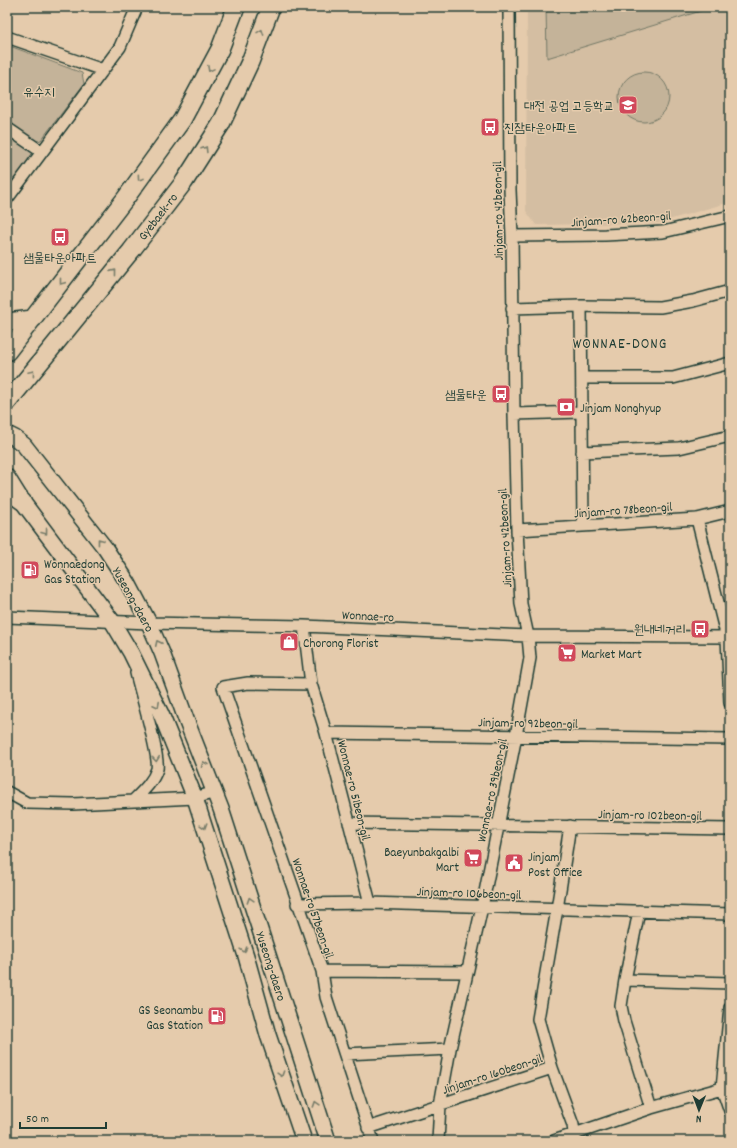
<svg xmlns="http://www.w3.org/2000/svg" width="737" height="1148" font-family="Dekko,'Poor Story',sans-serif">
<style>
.built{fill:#d4bea2}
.green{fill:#c4b399;stroke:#727866}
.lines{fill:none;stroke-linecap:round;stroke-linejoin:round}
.street-casing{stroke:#1f3d34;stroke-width:14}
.secondary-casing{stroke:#1f3d34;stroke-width:18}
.primary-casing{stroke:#1f3d34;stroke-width:20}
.street{stroke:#e5cbac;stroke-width:11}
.secondary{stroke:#e5cbac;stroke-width:15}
.primary{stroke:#e5cbac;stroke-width:17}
.oneway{stroke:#787d6a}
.labels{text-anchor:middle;stroke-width:3;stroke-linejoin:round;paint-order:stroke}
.park-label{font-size:13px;fill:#274339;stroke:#e5cbac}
.poi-label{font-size:13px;fill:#1f3d34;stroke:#e5cbac;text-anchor:start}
.street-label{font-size:13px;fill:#1f3d34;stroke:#e5cbac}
.quarter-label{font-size:15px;letter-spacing:1px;fill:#1f3d34;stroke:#e5cbac}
</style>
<rect width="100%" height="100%" fill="#e5cbac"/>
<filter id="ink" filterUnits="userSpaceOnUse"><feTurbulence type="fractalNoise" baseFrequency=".025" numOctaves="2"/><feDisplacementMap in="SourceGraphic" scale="8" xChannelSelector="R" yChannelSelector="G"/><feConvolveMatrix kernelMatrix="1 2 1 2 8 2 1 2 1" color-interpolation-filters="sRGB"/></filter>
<g filter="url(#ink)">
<path class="built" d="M527,7H730V202L658,223L536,225L526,211Z"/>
<path class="green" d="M546,7H703L704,10L547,58Z
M7,45L82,73L84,84L41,140L35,142L7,121Z
M619 97a25 25 0 1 1 50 0a25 25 0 1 1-50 0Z
M7,132L35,152L7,193Z"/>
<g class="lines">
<defs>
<path id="street" d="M7,37L103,70
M7,128L42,152
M7,199L120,47L137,7
M512,236L605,235L663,232L730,216
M581,306L583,526
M512,308L581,306L660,307L693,301L730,291
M582,378H673L730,363
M514,414L582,412
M582,452L679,448L730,436
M697,519L727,638L730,703
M517,530L697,519L730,511
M7,617L149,623L304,626L528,636L730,637
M304,626L311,684L326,733L370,903
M311,684L248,683L223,687L322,971L326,997L373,1141
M326,733L730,739
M7,792L27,803L73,804L195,798L215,792
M133,801C143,791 153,782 157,769C160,756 140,690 136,673
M349,823L730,829
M570,826L557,909L538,1019L552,1068L573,1125L575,1141
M297,904L370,903L730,914
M639,911L625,980L621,1006L624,1021L651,1108
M322,971L467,972
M625,980L730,983
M730,1008L722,1088L730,1111
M345,1054L450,1049
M368,1128L552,1068
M438,1141L440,1105L450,1049L482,907L516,736L530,658L528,636L521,604L517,530L514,414L512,236L510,190L509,7
M554,1141L651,1108L722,1088H730"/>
<path id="secondary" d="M7,434L15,438L24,445L105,548L128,583L149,623L162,653L187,722L221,809L328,1141
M7,477L22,501L112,621L131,653L161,714L195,798L246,956L268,1035L304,1141"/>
<path id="primary" d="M7,322L33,319
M7,352L125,199L182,120L220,49L236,7
M7,403L131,251L184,182L221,124L250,62L271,7
M7,490L22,501"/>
</defs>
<use href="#street" class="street-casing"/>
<use href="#secondary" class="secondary-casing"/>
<use href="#primary" class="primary-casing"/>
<use href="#street" class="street"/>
<use href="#secondary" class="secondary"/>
<use href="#primary" class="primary"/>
</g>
<defs><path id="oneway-chevron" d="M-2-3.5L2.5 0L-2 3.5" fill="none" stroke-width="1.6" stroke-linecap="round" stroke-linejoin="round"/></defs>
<g class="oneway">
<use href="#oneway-chevron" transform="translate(261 32) rotate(-70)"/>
<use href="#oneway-chevron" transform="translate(210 69) rotate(118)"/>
<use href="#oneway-chevron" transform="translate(205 149) rotate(-58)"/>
<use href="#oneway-chevron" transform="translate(140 178) rotate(126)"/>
<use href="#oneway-chevron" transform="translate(114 272) rotate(-51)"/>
<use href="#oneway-chevron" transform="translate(62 282) rotate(128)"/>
<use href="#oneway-chevron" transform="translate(32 373) rotate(-50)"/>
<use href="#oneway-chevron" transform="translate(45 532) rotate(53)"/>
<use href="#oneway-chevron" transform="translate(100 541) rotate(-128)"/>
<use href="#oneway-chevron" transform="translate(158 643) rotate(-115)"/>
<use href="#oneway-chevron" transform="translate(157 705) rotate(63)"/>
<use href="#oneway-chevron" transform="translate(156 759) rotate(84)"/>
<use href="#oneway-chevron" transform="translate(204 764) rotate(-112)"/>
<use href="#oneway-chevron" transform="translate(204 826) rotate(73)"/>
<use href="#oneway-chevron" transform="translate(250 900) rotate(-108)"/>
<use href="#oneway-chevron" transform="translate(244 950) rotate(72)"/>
<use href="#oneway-chevron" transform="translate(281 1074) rotate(72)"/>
<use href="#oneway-chevron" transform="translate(316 1104) rotate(-108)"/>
</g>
</g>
<defs>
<symbol id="school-square" viewBox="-11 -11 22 22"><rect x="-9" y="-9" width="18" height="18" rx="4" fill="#d1495b" stroke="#e5cbac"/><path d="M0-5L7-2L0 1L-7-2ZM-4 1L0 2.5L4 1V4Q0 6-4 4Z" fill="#fff"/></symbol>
<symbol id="bus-square" viewBox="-11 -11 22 22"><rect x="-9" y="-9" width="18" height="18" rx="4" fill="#d1495b" stroke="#e5cbac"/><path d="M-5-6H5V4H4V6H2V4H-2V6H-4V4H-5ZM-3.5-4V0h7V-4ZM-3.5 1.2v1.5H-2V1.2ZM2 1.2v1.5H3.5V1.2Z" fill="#fff"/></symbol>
<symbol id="bank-square" viewBox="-11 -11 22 22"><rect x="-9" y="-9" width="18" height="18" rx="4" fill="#d1495b" stroke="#e5cbac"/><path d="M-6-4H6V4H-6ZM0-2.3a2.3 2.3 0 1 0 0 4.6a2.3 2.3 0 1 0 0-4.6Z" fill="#fff"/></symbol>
<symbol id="fuel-square" viewBox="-11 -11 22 22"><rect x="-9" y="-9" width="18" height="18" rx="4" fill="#d1495b" stroke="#e5cbac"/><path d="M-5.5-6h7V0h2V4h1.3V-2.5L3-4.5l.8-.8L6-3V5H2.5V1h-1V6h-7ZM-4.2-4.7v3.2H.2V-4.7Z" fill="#fff"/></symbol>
<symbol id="shop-square" viewBox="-11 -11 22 22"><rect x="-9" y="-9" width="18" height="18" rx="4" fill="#d1495b" stroke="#e5cbac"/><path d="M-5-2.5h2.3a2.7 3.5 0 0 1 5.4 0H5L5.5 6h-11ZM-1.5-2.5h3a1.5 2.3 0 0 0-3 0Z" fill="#fff"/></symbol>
<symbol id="supermarket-square" viewBox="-11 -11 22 22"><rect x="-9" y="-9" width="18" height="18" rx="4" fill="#d1495b" stroke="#e5cbac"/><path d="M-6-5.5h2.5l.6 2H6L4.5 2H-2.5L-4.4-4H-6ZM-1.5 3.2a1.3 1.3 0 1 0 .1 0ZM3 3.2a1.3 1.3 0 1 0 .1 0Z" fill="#fff"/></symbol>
<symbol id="civic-square" viewBox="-11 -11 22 22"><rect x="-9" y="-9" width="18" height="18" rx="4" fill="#d1495b" stroke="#e5cbac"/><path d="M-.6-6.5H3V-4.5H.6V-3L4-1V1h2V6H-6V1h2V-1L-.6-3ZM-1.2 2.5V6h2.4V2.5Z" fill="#fff"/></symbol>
</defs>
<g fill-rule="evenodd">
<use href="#school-square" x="617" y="94" width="22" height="22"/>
<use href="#bus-square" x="479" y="116" width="22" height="22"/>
<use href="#bus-square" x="49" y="226" width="22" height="22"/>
<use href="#bus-square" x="490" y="383" width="22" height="22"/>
<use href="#bank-square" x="555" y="396" width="22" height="22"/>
<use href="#fuel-square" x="19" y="559" width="22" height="22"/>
<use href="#bus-square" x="689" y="618" width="22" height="22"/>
<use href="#shop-square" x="278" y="631" width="22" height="22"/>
<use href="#supermarket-square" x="556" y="642" width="22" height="22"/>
<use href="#supermarket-square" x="462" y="847" width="22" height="22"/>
<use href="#civic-square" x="503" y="852" width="22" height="22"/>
<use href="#fuel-square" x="206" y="1005" width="22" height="22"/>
</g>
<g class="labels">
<g class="park-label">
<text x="39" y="96">유수지</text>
</g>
<g class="poi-label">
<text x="614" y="110" text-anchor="end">대전 공업 고등학교</text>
<text x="504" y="132">진잠타운아파트</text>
<text x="60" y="262" text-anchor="middle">샘물타운아파트</text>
<text x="487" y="399" text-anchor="end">샘물타운</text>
<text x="580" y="412">Jinjam Nonghyup</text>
<text x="44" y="568">Wonnaedong<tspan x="44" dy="15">Gas Station</tspan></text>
<text x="686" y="634" text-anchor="end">원내네거리</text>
<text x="303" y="647">Chorong Florist</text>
<text x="581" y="658">Market Mart</text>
<text x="459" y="856" text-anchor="end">Baeyunbakgalbi<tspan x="459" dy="15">Mart</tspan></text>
<text x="528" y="861">Jinjam<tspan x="528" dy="15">Post Office</tspan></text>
<text x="203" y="1014" text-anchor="end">GS Seonambu<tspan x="203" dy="15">Gas Station</tspan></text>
</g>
<g class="street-label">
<text transform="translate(497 211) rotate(-91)" y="5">Jinjam-ro 42beon-gil</text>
<text transform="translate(157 216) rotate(-52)" y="5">Gyebaek-ro</text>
<text transform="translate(621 218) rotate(-4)" y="5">Jinjam-ro 62beon-gil</text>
<text transform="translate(623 509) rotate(-4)" y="5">Jinjam-ro 78beon-gil</text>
<text transform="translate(504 538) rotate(-93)" y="5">Jinjam-ro 42beon-gil</text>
<text transform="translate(134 599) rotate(61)" y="5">Yuseong-daero</text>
<text transform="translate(368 615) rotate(3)" y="5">Wonnae-ro</text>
<text transform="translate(528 722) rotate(1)" y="5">Jinjam-ro 92beon-gil</text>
<text transform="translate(355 790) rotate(76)" y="5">Wonnae-ro 51beon-gil</text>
<text transform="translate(491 790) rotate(-78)" y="5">Wonnae-ro 39beon-gil</text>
<text transform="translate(650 814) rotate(1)" y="5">Jinjam-ro 102beon-gil</text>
<text transform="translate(469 892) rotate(2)" y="5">Jinjam-ro 106beon-gil</text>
<text transform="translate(314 908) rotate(71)" y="5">Wonnae-ro 57beon-gil</text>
<text transform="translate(272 966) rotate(72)" y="5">Yuseong-daero</text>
<text transform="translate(492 1073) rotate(-18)" y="5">Jinjam-ro 160beon-gil</text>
</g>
<g class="quarter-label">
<text x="620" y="348">WONNAE-DONG</text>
</g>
</g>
<rect width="737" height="1148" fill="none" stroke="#e5cbac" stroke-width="24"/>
<rect x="12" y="12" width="713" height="1124" fill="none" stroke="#1f3d34" stroke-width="1.5" filter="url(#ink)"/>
<g transform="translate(699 1110) rotate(181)" stroke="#e5cbac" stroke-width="3" paint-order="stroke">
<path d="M0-3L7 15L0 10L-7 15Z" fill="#1f3d34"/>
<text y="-6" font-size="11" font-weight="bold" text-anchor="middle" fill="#1f3d34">N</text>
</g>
<path d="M20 1122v6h86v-6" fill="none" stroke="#1f3d34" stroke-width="2"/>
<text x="26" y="1122" font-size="12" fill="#1f3d34" stroke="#e5cbac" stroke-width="3" paint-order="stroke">50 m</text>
</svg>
